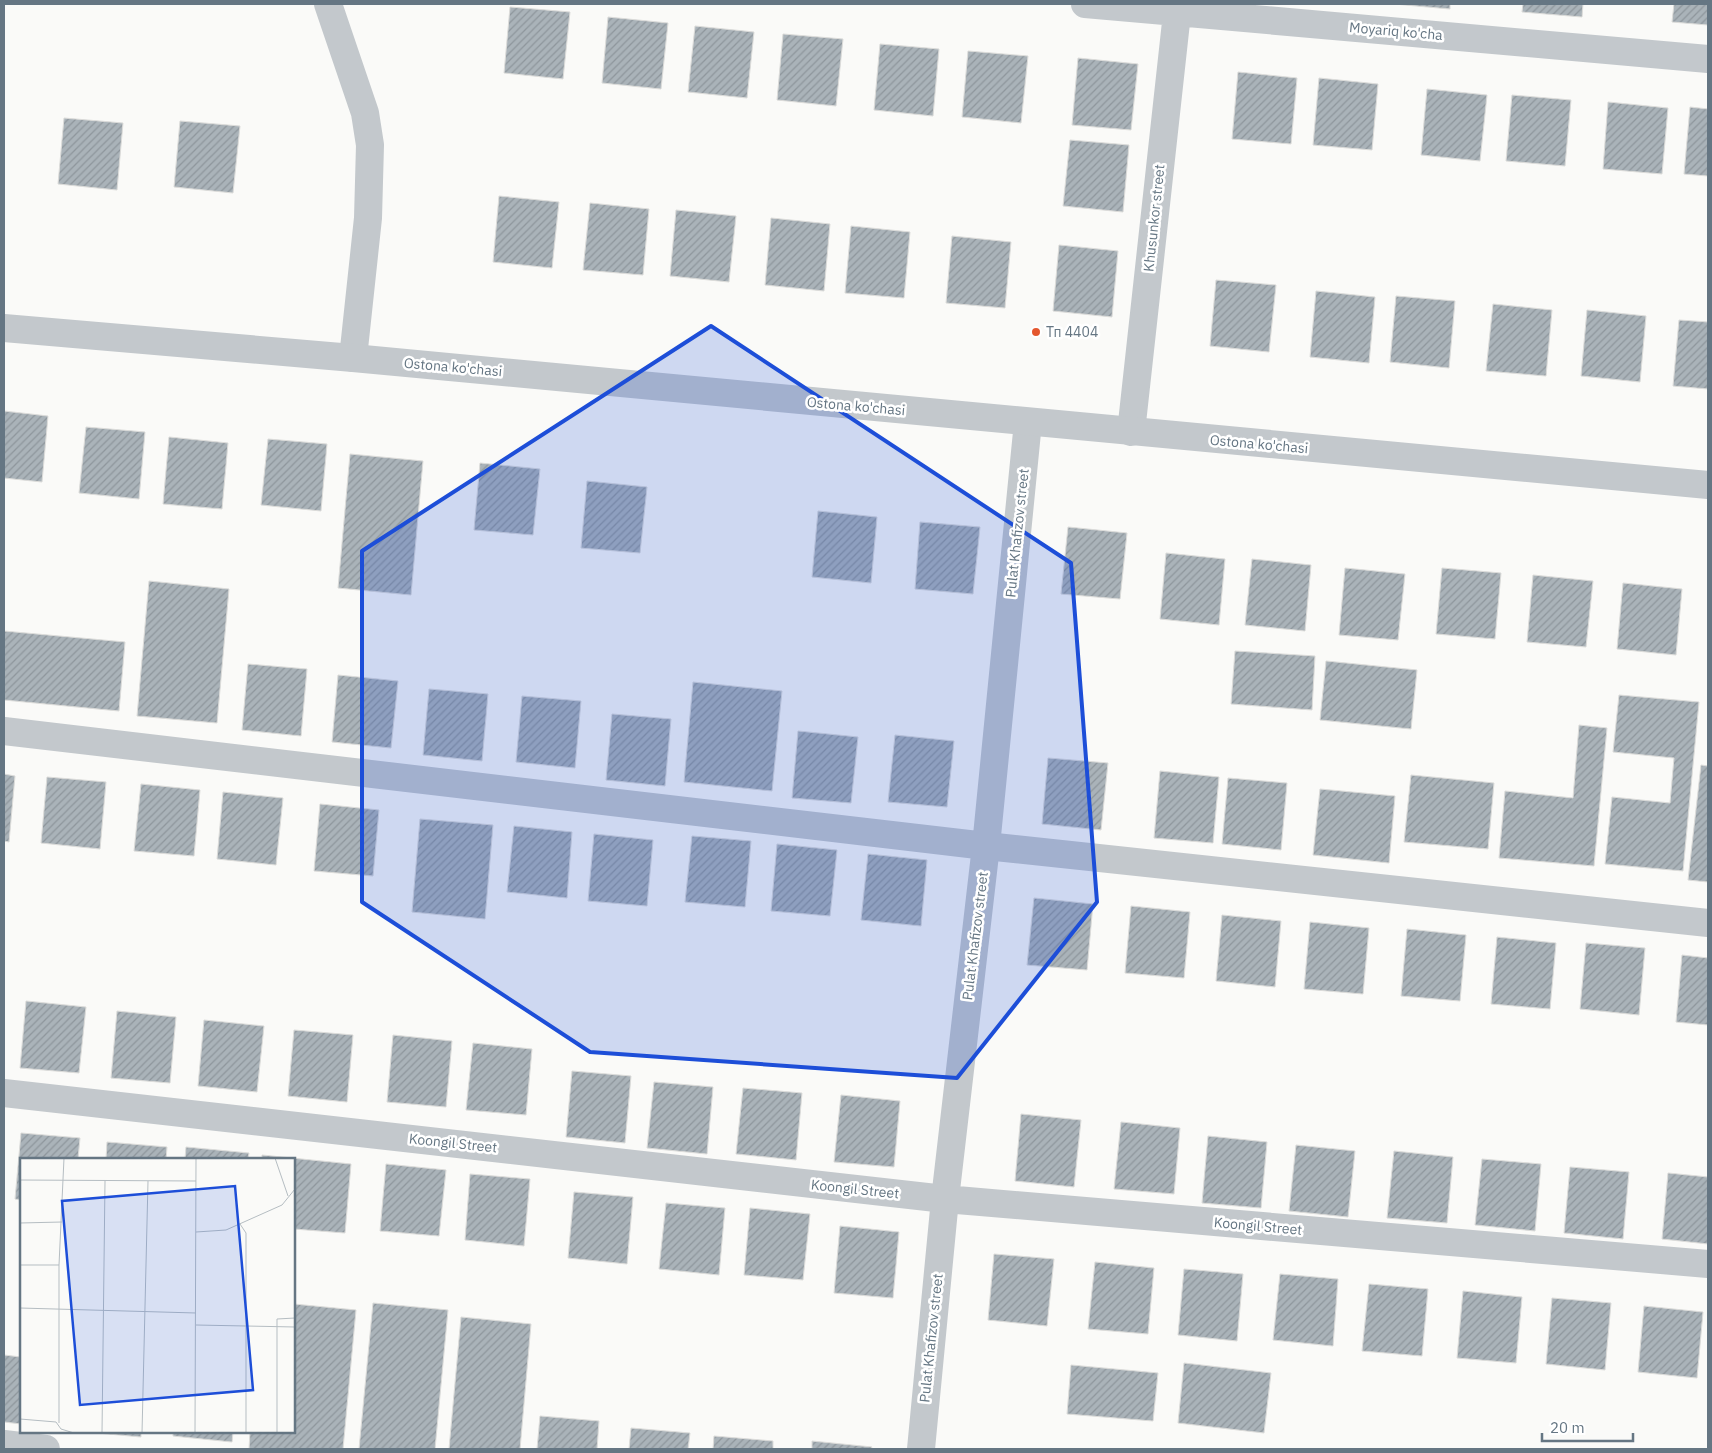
<svg xmlns="http://www.w3.org/2000/svg" width="1712" height="1453" font-family="'IBM Plex Sans',sans-serif">
<style>
.building{fill:url(#building-hatch);stroke:#dcdcda}
.lines{fill:none;stroke-linecap:round;stroke-linejoin:round}
.minor{stroke:#c3c8cc;stroke-width:28}
.tertiary{stroke:#c3c8cc;stroke-width:28}
.marked{fill:#1d4ed8;fill-opacity:0.2;stroke:#1d4ed8;stroke-width:4;stroke-linejoin:round}
.poi-dot{fill:#e4572e;stroke:#fff;stroke-width:2}
.labels{text-anchor:middle;stroke-width:5;stroke-linejoin:round;paint-order:stroke}
.street-label{font-size:14px;fill:#657683;stroke:#fff}
.poi-label{font-size:14px;fill:#657683;stroke:#fff;text-anchor:start}
.inset-road{fill:none;stroke:#b5bdc2;stroke-width:1}
.view{fill:#1d4ed8;fill-opacity:0.15;stroke:#1d4ed8;stroke-width:2.5}
.inset-edge{fill:none;stroke:#657683;stroke-width:2.5}
</style>
<defs>
<pattern id="building-hatch" width="6" height="6" patternUnits="userSpaceOnUse" patternTransform="scale(1.25)"><rect width="6" height="6" fill="#aab3b9"/><path d="M-1 1l2-2M0 6l6-6M5 7l2-2" fill="none" stroke="#8e969c"/></pattern>
</defs>
<rect width="100%" height="100%" fill="#fafaf8"/>
<path class="building" d="M1394,4H1450V9Z
M1523,4H1583L1582,17L1522,12Z
M1674,4H1708V25L1672,22Z
M510,7L570,12L563,79L504,73Z
M608,17L668,23L661,89L602,83Z
M695,26L754,32L747,98L688,92Z
M783,34L843,39L836,106L777,100Z
M880,44L939,49L933,116L874,110Z
M968,51L1028,56L1021,123L962,117Z
M1078,58L1138,64L1131,130L1072,125Z
M1238,72L1297,78L1291,144L1232,139Z
M1319,78L1378,84L1372,150L1313,145Z
M1427,89L1487,95L1480,161L1421,155Z
M1512,95L1571,100L1565,166L1506,161Z
M1608,102L1668,108L1662,174L1603,169Z
M1690,107L1708,109V176L1684,174Z
M64,118L123,123L117,190L58,184Z
M180,121L240,126L233,193L174,187Z
M1070,140L1129,145L1123,212L1063,206Z
M499,196L559,202L552,268L493,262Z
M590,203L649,209L643,275L583,270Z
M676,210L736,216L729,282L670,276Z
M771,218L830,224L824,291L765,285Z
M851,226L910,232L904,298L845,293Z
M952,236L1011,242L1005,308L946,303Z
M1059,245L1118,251L1112,317L1053,311Z
M1216,280L1276,285L1269,352L1210,346Z
M1316,291L1375,297L1369,363L1310,357Z
M1396,296L1455,301L1449,368L1390,362Z
M1493,304L1552,310L1546,376L1486,371Z
M1587,310L1646,316L1640,382L1581,376Z
M1679,320L1708,322V389L1673,386Z
M4,411L48,416L42,482L4,478Z
M86,427L145,432L139,499L79,493Z
M169,437L228,443L222,509L163,504Z
M268,439L327,444L321,511L261,505Z
M350,454L423,461L411,595L338,588Z
M480,463L540,469L533,535L474,530Z
M587,481L647,487L640,553L581,548Z
M818,511L877,517L871,583L812,577Z
M920,522L980,527L973,594L915,589Z
M1068,527L1127,533L1120,599L1061,594Z
M1166,553L1225,559L1219,625L1160,619Z
M1252,559L1311,565L1305,631L1245,625Z
M1345,568L1405,574L1398,640L1339,635Z
M1442,568L1501,573L1495,639L1436,634Z
M1533,575L1593,581L1586,647L1527,642Z
M149,581L229,589L217,723L137,716Z
M1623,583L1682,589L1676,655L1617,649Z
M4,631L125,642L119,711L4,700Z
M1235,651L1315,656L1312,710L1231,704Z
M1326,661L1417,670L1411,729L1320,720Z
M248,664L307,669L301,736L242,730Z
M338,675L398,681L391,748L332,742Z
M693,682L782,691L772,791L684,782Z
M429,689L488,694L482,761L423,755Z
M1619,695L1699,702L1683,871L1605,864L1612,797L1670,803L1674,758L1613,752Z
M522,696L581,701L575,768L516,762Z
M612,714L671,719L665,786L606,780Z
M1579,725L1607,728L1594,866L1499,858L1505,791L1573,798Z
M798,731L858,737L851,803L792,798Z
M895,735L954,741L947,807L888,802Z
M1048,758L1108,763L1101,830L1042,824Z
M1701,765L1708,766V882L1688,880Z
M1160,771L1219,777L1213,843L1154,838Z
M4,774L15,776L9,842L4,841Z
M1411,775L1494,783L1488,849L1404,842Z
M47,777L106,782L100,849L41,843Z
M1228,778L1287,783L1281,850L1222,844Z
M141,784L200,790L194,856L134,851Z
M1320,789L1395,796L1389,863L1313,855Z
M223,792L283,798L276,865L217,859Z
M320,804L379,810L373,876L314,871Z
M420,819L493,825L485,919L412,912Z
M514,826L572,832L567,898L507,892Z
M594,834L653,840L647,906L588,901Z
M692,836L751,841L745,907L685,902Z
M777,844L837,850L830,916L771,911Z
M868,854L927,860L921,926L861,920Z
M1034,898L1093,904L1087,970L1027,965Z
M1131,906L1190,912L1184,978L1125,973Z
M1222,915L1281,921L1275,987L1216,981Z
M1310,922L1369,928L1363,994L1304,989Z
M1407,929L1466,935L1460,1001L1401,996Z
M1497,937L1556,943L1550,1009L1491,1004Z
M1586,943L1645,948L1639,1015L1580,1009Z
M1682,955L1708,958V1025L1676,1022Z
M26,1001L86,1007L79,1073L20,1068Z
M117,1011L176,1017L170,1083L111,1078Z
M204,1020L264,1026L257,1092L198,1086Z
M294,1030L353,1035L347,1102L288,1096Z
M393,1035L452,1041L446,1107L387,1102Z
M473,1043L532,1049L526,1115L466,1110Z
M572,1071L631,1076L625,1143L566,1137Z
M654,1082L713,1087L707,1154L647,1148Z
M743,1088L802,1093L796,1160L736,1154Z
M841,1095L900,1101L894,1167L834,1162Z
M1021,1114L1081,1120L1074,1187L1015,1181Z
M1121,1122L1180,1128L1174,1194L1114,1189Z
M21,1133L80,1138L78,1159H21V1200L15,1199Z
M1208,1136L1267,1142L1261,1208L1202,1203Z
M107,1142L167,1147L166,1159H106Z
M1296,1145L1355,1151L1348,1217L1289,1211Z
M186,1147L249,1153L248,1159H185Z
M1394,1151L1453,1157L1447,1223L1387,1218Z
M262,1155L351,1164L345,1233L294,1229V1159H262Z
M1482,1159L1541,1164L1535,1231L1475,1225Z
M386,1164L446,1170L439,1236L380,1231Z
M1570,1167L1629,1172L1623,1239L1564,1233Z
M1668,1173L1708,1177V1244L1662,1239Z
M470,1174L530,1179L524,1246L465,1240Z
M574,1192L633,1197L627,1264L568,1258Z
M666,1203L725,1208L719,1275L659,1269Z
M750,1208L810,1214L803,1280L744,1275Z
M840,1226L899,1232L893,1298L834,1293Z
M994,1254L1054,1259L1047,1326L988,1320Z
M1095,1262L1154,1268L1148,1334L1088,1329Z
M1184,1269L1243,1274L1237,1341L1178,1335Z
M1280,1274L1338,1279L1333,1346L1273,1340Z
M1369,1284L1428,1289L1422,1356L1362,1351Z
M1463,1291L1522,1297L1516,1363L1457,1358Z
M1552,1298L1611,1303L1605,1370L1546,1364Z
M373,1303L448,1310L435,1449H359Z
M294,1304L356,1310L343,1449H249L250,1432H294Z
M1644,1306L1703,1312L1697,1378L1638,1372Z
M461,1317L531,1324L520,1449H449Z
M4,1355L21,1357V1424L4,1422Z
M1184,1363L1271,1373L1264,1433L1178,1423Z
M1071,1365L1158,1373L1153,1421L1067,1414Z
M540,1416L599,1421L597,1449H537Z
M631,1428L690,1433L688,1449H629Z
M86,1432H141V1437Z
M173,1432H233L232,1442L173,1436Z
M714,1436L773,1441V1449H713Z
M812,1441L872,1447L871,1449H812Z"/>
<g class="lines">
<path class="minor" d="M328,4L365,113L370,145L368,218L353,358
M1085,4L1708,59
M1131,432L1178,4
M4,731L986,846L1708,923
M4,1093L945,1199L1708,1264
M4,1444L46,1449
M921,1449L945,1199L986,846L1028,422"/>
<path class="tertiary" d="M4,328L353,358L1708,485"/>
</g>
<path class="marked" d="M711,326L1071,563L1097,902L957,1078L590,1052L362,902V551Z"/>
<circle class="poi-dot" cx="1036" cy="332" r="5"/>
<g class="labels">
<g class="street-label">
<text transform="translate(1396 31) rotate(5)" y="5">Moyariq ko'cha</text>
<text transform="translate(1154 218) rotate(-84)" y="5">Khusunkor street</text>
<text transform="translate(453 367) rotate(5)" y="5">Ostona ko'chasi</text>
<text transform="translate(856 406) rotate(5)" y="5">Ostona ko'chasi</text>
<text transform="translate(1259 444) rotate(5)" y="5">Ostona ko'chasi</text>
<text transform="translate(1017 533) rotate(-84)" y="5">Pulat Khafizov street</text>
<text transform="translate(975 936) rotate(-83)" y="5">Pulat Khafizov street</text>
<text transform="translate(453 1143) rotate(6)" y="5">Koongil Street</text>
<text transform="translate(855 1189) rotate(6)" y="5">Koongil Street</text>
<text transform="translate(1258 1226) rotate(5)" y="5">Koongil Street</text>
<text transform="translate(931 1338) rotate(-84)" y="5">Pulat Khafizov street</text>
</g>
<g class="poi-label">
<text x="1046" y="337">Тп 4404</text>
</g>
</g>
<g transform="translate(20 1158)">
<rect width="275" height="275" fill="#fafaf8"/>
<path class="inset-road" d="M255,0L268,38M0,22L176,23M0,65L42,64M220,66L226,75V275M176,74L206,72L262,47L275,31M0,107H39M0,150L176,155M176,167L275,169M0,261L36,264L41,271L54,275M39,265V107L44,0M82,275L85,23M122,275L128,23M175,275L176,0M257,275V161L275,160"/>
<path class="view" d="M215,28L233,232L60,247L42,43Z"/>
<rect width="275" height="275" class="inset-edge"/>
</g>
<rect width="1712" height="1453" fill="none" stroke="#657683" stroke-width="10"/>
<path d="M1542 1433v8h91v-8" fill="none" stroke="#657683" stroke-width="2.5"/>
<text x="1550" y="1433" font-size="15" fill="#657683" stroke="#ffffff" stroke-width="4" paint-order="stroke">20 m</text>
</svg>
